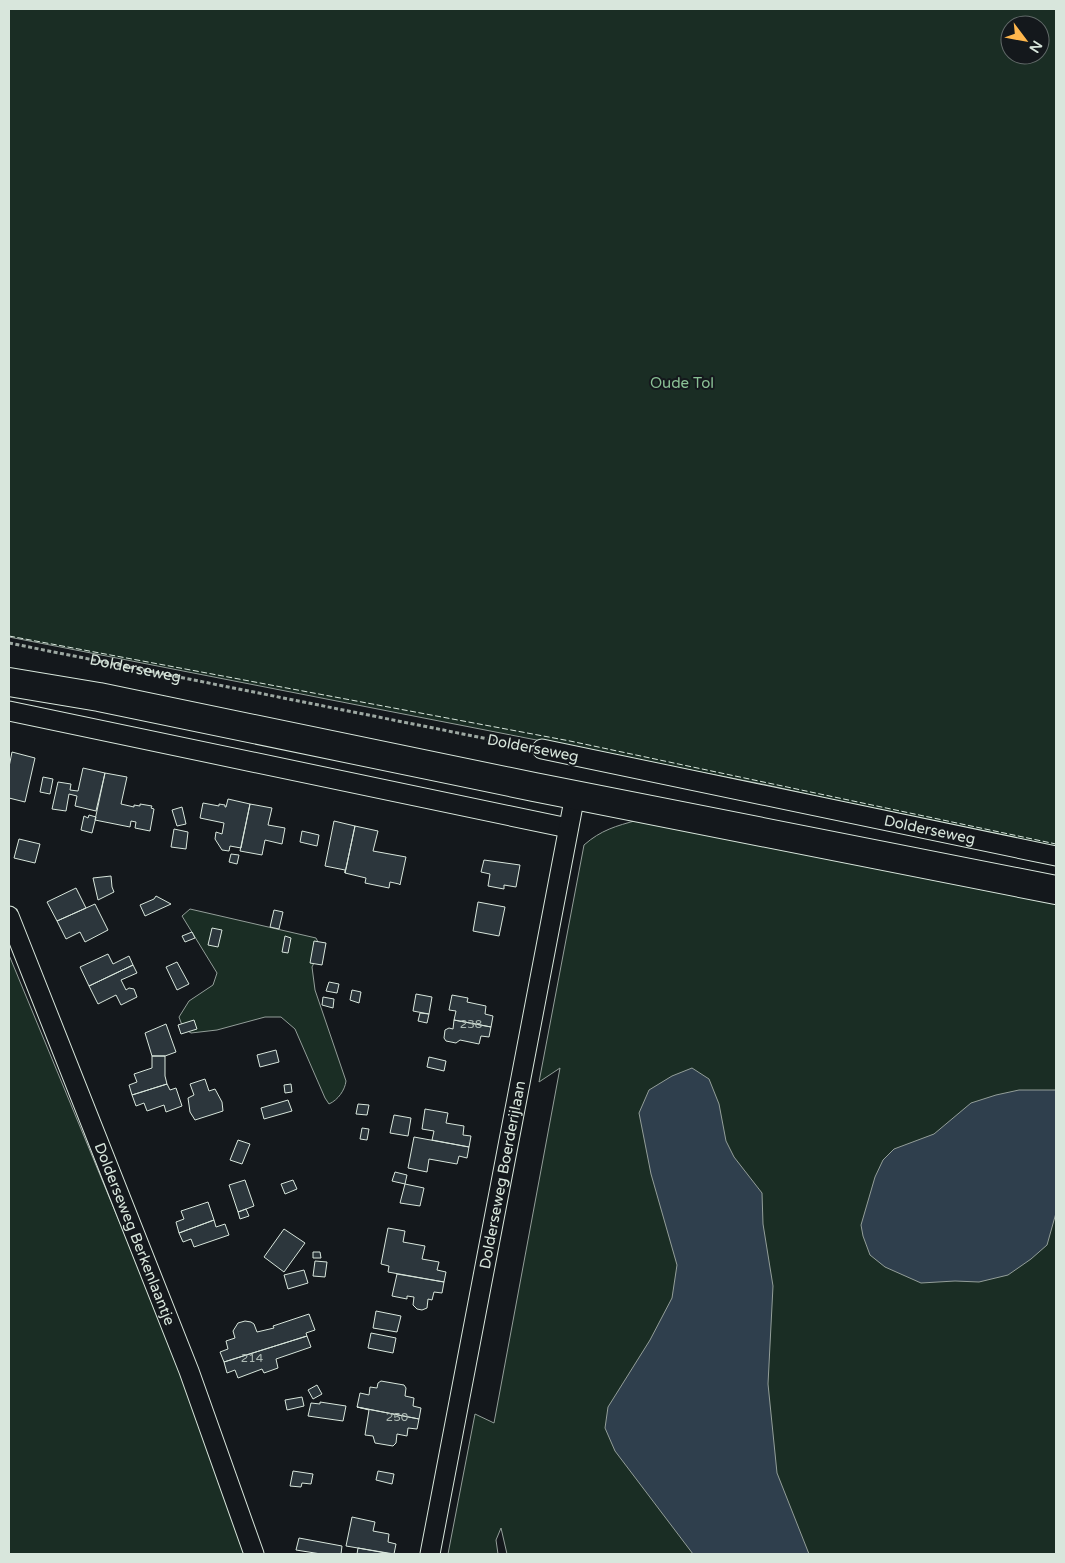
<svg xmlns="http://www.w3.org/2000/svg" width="1065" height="1563" font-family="'Varela Round',sans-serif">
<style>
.green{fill:#1a2d24;stroke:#939e99;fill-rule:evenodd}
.water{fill:#2f3f4d;stroke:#939e99}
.building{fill:#2c363c;stroke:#d8e6dc}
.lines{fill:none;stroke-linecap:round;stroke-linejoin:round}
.minor-casing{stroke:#d8e6dc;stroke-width:21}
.primary-casing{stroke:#d8e6dc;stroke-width:30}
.path{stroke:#9da8a2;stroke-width:3;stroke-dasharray:4 2.5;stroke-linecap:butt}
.minor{stroke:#14181c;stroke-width:19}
.primary{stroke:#14181c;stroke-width:28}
.fence{stroke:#d8e6dc;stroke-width:1;stroke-dasharray:6 2.5;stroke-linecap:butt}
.labels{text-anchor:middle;stroke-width:4;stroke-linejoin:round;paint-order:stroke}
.number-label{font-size:12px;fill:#adbab4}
.park-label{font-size:15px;fill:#8ac095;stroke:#14181c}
.street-label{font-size:15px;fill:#d8e6dc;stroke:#14181c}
</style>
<rect width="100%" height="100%" fill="#14181c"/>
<path class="green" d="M9,9H1056V850L767,785L9,637ZM1010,25H1040V55H1010Z
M638,820L1056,904V1554H507L501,1528L496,1540L498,1554H448L475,1414L494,1423L560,1068L539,1082L584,845C601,830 616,826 638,820Z
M190,909L316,938L321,948L312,967L315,990L346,1081C345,1090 338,1100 329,1104L325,1098L295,1029L281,1017H265L217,1030L191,1033L183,1028L179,1017L189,1001L213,985L217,973L182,916Z
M9,955L170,1344L248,1554H9Z"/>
<path class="water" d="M692,1068L709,1079L719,1104L726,1141L734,1157L762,1193L763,1224L773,1286L768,1384L777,1473L809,1554H693L615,1451L605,1428L608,1407L650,1340L672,1298L677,1265L651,1174L639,1113L649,1090L672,1076Z
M1019,1090H1056V1213L1047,1245L1031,1259L1008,1275L979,1282L955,1281L921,1283L885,1267L870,1255L863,1236L861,1225L875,1177L883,1160L894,1149L934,1134L971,1103L996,1095Z"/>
<path class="building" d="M12,752L35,758L25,802L9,798V767Z
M83,768L105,773L96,811L75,806L77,796L69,794L66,811L52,809L58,782L71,784L70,790L78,791Z
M105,773L127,777L121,804L134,807V805L140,806V804L152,806L151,808L154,809L150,831L135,828L136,822L131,821L130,827L95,820Z
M43,777L53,779L50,794L40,792Z
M228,799L250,804L241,848L230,846L229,851L222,850L215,839L216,832L222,834L224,823L200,818L203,803L219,806V804L225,805V807H226Z
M250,804L272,808L268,825L285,828L282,844L265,840L262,855L240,851Z
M182,807L186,824L177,826L172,810Z
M89,815L96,817L92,833L81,830L84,816L88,818Z
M334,821L355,826L345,873V870L325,866Z
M355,826L378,831L373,851L406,857L400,885L399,884L390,882L389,888L365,883L366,878L345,873Z
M174,829L188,832L186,849L171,847Z
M302,831L319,835L317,846L300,842Z
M19,839L40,844L35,863L14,858Z
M231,854L239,855L237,864L229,862Z
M484,860L520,865L516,887L504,885V889L488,886L490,874L481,872Z
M111,876L112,887L114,892L98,900L93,878Z
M76,888L86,908L57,921L47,902Z
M156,896L171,904L145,916L140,905L154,899Z
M478,902L505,907L499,936L473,931Z
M95,904L108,930L85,942L80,932L66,939L57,921Z
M274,910L283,912L279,929L270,927Z
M212,928L222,930L218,947L208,945Z
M192,932L195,938L185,942L182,936Z
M285,936L291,938L288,953L282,952Z
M314,941L326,943L322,965L310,963Z
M108,954L113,964L129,956L133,965L89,986L80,967Z
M177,962L189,984L177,990L166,967Z
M133,965L137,973L121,980L126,990L129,988L134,989L137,997L121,1005L116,995L98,1004L89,986Z
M329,982L339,984L337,993L326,991Z
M352,990L361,992L359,1003L350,1000Z
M416,994L432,997L429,1014L413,1011Z
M452,995L468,998L467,1002L486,1006L485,1014L493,1016L491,1027L454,1020L456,1011L449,1010Z
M323,997L334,999L333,1008L322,1005Z
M420,1013L429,1014L427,1023L418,1021Z
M194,1020L197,1029L181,1034L178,1025Z
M454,1020L491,1027L489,1037L481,1036L479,1044L460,1040L456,1043L446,1041L444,1038L445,1030L449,1028L453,1029Z
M166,1024L176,1052L165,1056H152L145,1033Z
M276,1050L279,1062L260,1067L257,1055Z
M152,1056H165V1076L167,1084L132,1095L129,1085L137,1082L134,1074L152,1068Z
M429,1057L446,1061L444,1071L427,1067Z
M205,1079L209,1091L215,1089L222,1102L223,1111L195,1120L190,1112L188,1098L194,1095L190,1084Z
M167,1084L170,1090L176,1088L182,1106L166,1112L164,1105L147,1111L144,1103L136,1106L132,1095Z
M291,1084L292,1092L285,1093L284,1085Z
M288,1100L292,1111L264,1119L261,1108Z
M358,1104L369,1105L367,1115L356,1114Z
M425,1109L448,1113L446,1123L464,1126L463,1135L471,1136L469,1147L432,1140L434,1131L422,1129Z
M394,1115L411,1118L408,1136L390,1133Z
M362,1128L369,1129L367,1140L360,1139Z
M414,1137L469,1147L467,1158L459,1156L457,1164L429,1159L427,1172L408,1168Z
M238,1140L250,1144L242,1164L230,1160Z
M395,1172L407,1175L405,1184L424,1188L420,1206L400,1203L405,1184L392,1181Z
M245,1180L254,1206L238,1212L229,1185Z
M293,1180L297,1189L285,1194L281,1184Z
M208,1202L214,1220L179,1233L176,1222L184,1219L181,1211Z
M246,1209L249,1216L240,1219L238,1212Z
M214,1220L216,1227L225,1224L229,1235L194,1247L191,1239L183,1242L179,1233Z
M388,1228L405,1231L403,1242L425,1246L422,1259L439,1262L437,1270L446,1272L444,1282L388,1272L389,1266L381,1264Z
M284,1229L305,1243L284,1272L264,1257Z
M313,1252H320L321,1258H313Z
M315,1261L327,1262L325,1277L313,1276Z
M304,1270L308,1283L288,1289L284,1275Z
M397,1274L444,1282L442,1293L434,1292L432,1300L428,1299L427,1308L422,1310L417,1309L413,1305L414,1297L407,1296V1299L392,1296Z
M376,1311L401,1316L397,1332L373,1328Z
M309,1314L315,1330L306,1333L307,1336L224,1362L220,1352L228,1349L226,1341L235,1338L233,1331L238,1323L245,1321L251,1322L254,1324L257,1332L274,1328L273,1326Z
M371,1333L396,1338L393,1353L368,1348Z
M307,1336L311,1347L276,1359L278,1368L264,1373L262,1369L238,1378L235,1370L227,1373L224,1362Z
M381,1381L404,1385L406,1388L405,1396L414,1398L413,1406L421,1408L419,1419L357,1407L360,1393L369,1395L370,1387L377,1388L378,1383Z
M317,1385L322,1394L313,1399L308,1390Z
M302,1397L304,1406L287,1410L285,1400Z
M320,1402L346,1406L343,1421L308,1416L311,1403L320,1404Z
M357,1407L419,1419L417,1429L408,1428L407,1436L397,1434L396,1443L393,1446L375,1443L373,1436L365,1435L369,1410Z
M293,1471L313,1474L311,1484L302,1483L301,1487L290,1486Z
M378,1471L394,1474L392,1484L376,1480Z
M352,1517L375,1522L373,1531L389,1534L388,1542L396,1544L394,1554L346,1546Z
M299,1538L342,1546L341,1554H321L296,1550Z
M358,1548L391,1554H357Z"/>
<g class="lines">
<defs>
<g id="minor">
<path d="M9,711L568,828"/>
<path id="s2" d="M542,749L1056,856"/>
<path id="s3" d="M9,916L189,1371L254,1554"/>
<path id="s4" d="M430,1554L575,795"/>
</g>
<path id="primary" d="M9,682L99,697L534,787L1056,890"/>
</defs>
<use href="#minor" class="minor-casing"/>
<use href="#primary" class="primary-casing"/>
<path class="path" id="s1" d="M9,643L523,746"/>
<use href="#minor" class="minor"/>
<use href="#primary" class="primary"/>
<path class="fence" d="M9,636L570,741L1056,844"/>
</g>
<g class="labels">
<g class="number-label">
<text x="471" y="1028">238</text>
<text x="252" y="1362">214</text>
<text x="397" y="1421">250</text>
</g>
<g class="park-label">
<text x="682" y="388">Oude Tol</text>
</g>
<g class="street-label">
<text dy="5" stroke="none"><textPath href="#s1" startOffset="129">Dolderseweg</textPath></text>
<text transform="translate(533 748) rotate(11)" y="5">Dolderseweg</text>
<text dy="5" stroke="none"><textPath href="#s2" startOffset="396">Dolderseweg</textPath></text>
<text dy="5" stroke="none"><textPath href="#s4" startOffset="386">Dolderseweg Boerderijlaan</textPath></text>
<text dy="5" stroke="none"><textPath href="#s3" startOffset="342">Dolderseweg Berkenlaantje</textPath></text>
</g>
</g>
<rect width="1065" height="1563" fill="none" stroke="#d8e6dc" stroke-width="20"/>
<g transform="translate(1025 40) rotate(122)"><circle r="24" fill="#14181c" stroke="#626a69"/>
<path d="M0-4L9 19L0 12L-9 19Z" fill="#ffb74d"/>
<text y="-8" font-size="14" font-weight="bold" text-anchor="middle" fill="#d8e6dc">N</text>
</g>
</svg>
